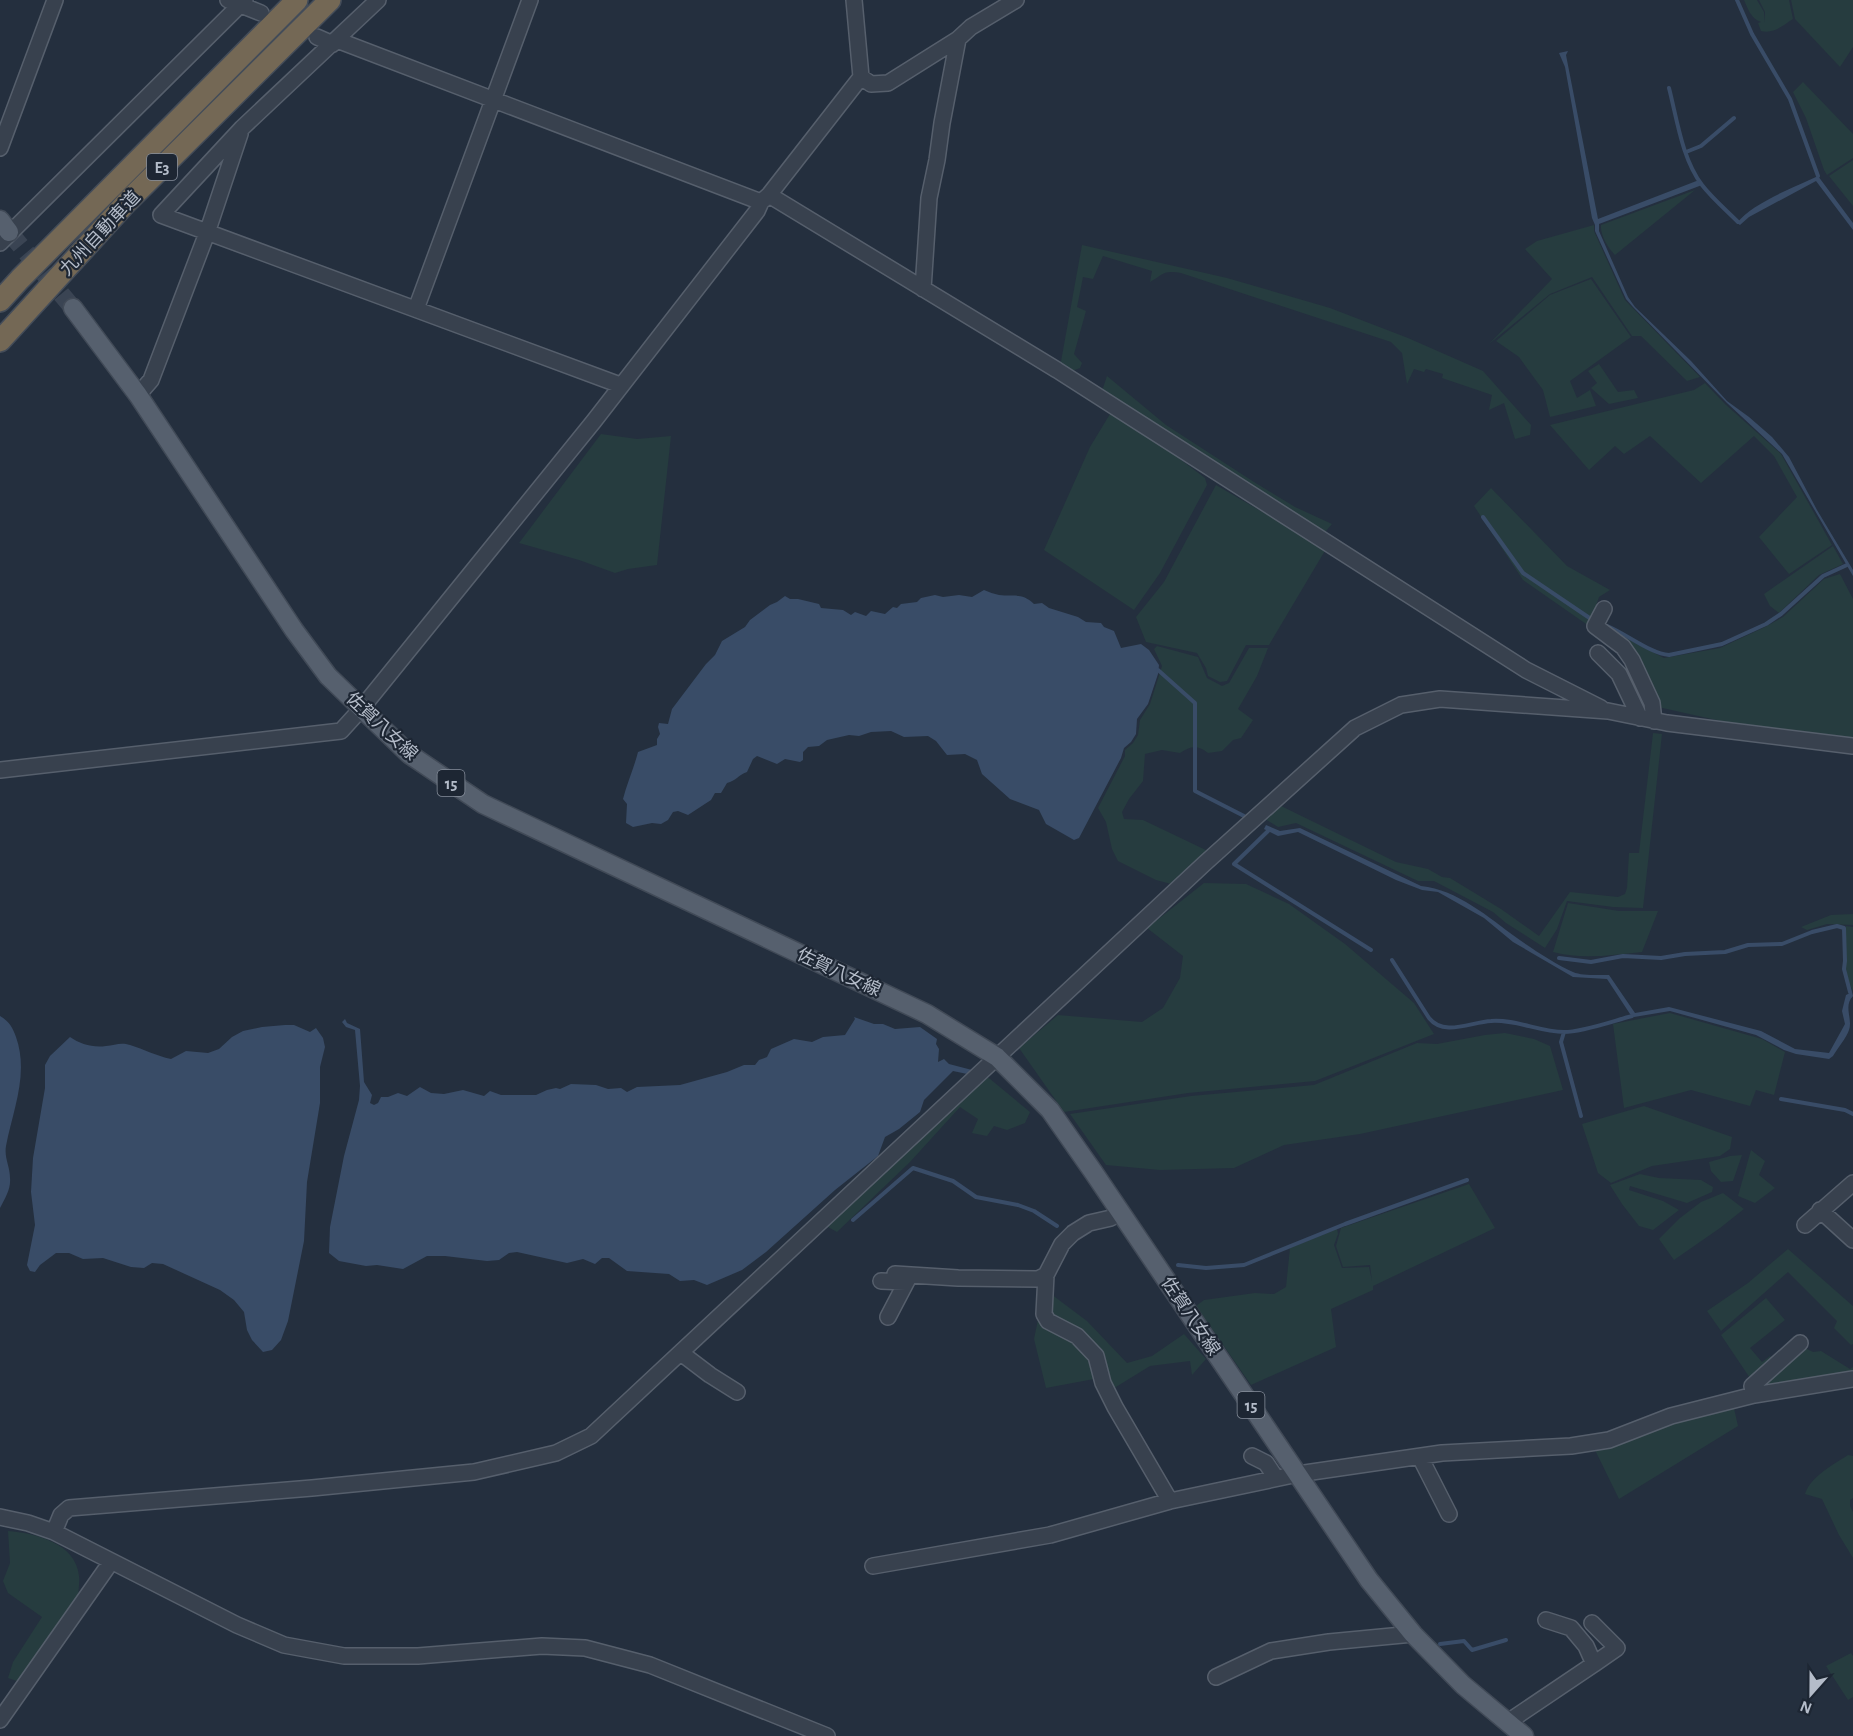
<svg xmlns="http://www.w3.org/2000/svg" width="1853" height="1736" font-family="'Alegreya Sans','Noto Sans JP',sans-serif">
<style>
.green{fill:#263c3f}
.water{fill:#394c67}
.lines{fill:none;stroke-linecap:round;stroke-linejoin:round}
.stream{stroke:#394c67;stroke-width:4}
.major-tunnel{stroke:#3a4453;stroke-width:18;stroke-dasharray:18 9;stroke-linecap:butt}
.minor-casing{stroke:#565f6c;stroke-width:18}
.major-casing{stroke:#414a57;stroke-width:21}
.highway-casing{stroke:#434c59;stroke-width:24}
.minor{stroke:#38414e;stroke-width:15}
.major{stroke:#56606e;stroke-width:18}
.highway{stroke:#746855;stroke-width:21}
.labels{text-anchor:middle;stroke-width:4.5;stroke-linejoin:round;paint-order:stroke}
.shield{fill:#1d2633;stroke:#878f9c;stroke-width:1.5}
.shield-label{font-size:16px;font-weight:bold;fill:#b4bcc9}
.street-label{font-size:18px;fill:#b4bcc9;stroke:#1d2633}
</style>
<rect width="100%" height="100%" fill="#242f3e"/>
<path class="green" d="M1744,0H1757L1764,12L1765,23V12L1759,0H1789L1793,19C1782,26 1774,34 1761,31L1758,23L1761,22C1751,19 1748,9 1744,0Z
M1791,0H1853V47L1840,67L1795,19Z
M1803,82L1853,134V158L1827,175L1824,170L1806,118L1793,92Z
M1853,160V206L1829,176Z
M1695,190L1615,255C1608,248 1600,235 1601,225Z
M1594,225V231L1625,300L1700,377L1687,381L1641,336H1632L1592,277L1550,294L1489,344L1552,279L1525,249L1537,241Z
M1082,245L1227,278L1330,308L1408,338L1483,371L1531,425L1530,435L1515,439L1504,403L1489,410L1492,395L1442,378L1443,374L1426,369L1424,372L1414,369L1407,384L1402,353L1391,342L1181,273C1161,270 1164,275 1150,282L1152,271L1103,256L1093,279L1083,277L1077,307L1086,311L1074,354L1082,363L1080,368L1072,371L1060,367Z
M1591,279L1631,337L1570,381L1577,398L1590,390L1596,406L1550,417L1543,390L1519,357L1496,341L1550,295Z
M1599,364L1618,392L1634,390L1638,398L1609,404L1591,388L1597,383L1588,371Z
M1107,376L1166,425L1254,482L1295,507L1332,524L1325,532L1102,391Z
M1705,383L1725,404L1781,454L1832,545L1789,574L1759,537L1797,497L1774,456L1754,436L1701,483L1650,436L1624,454L1615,446L1589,470L1550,425L1694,390Z
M1110,414L1164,447L1205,478L1207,485L1160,573L1134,610L1044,550L1090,447Z
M601,434L637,439L671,436L657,565L628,569L615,573L579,560L519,543Z
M1216,485L1326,549L1269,645H1246L1227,681L1220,682L1208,676L1206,668L1197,653L1146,642L1136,617L1164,582Z
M1491,488L1567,566L1610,590L1599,597L1589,626L1523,580L1474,506Z
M1833,546L1843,564L1819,575L1779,613L1770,606L1764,594Z
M1840,574L1853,599V740L1761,730L1658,707L1605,629L1618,634L1664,658L1720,648L1765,627L1783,617L1824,579Z
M1157,646L1198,657L1207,678L1222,686L1229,683L1249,648H1268L1257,676L1238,709L1253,720L1241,738L1233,740L1222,751L1208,753C1197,745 1191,746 1180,753L1162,750L1145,754L1143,781L1129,799L1122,812L1124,819L1143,820L1210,852L1175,885L1156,880L1118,861L1112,849L1106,822L1098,808L1125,756V750L1133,743L1138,735L1140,720L1150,704L1162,666L1154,649Z
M1653,733L1662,734L1643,908L1613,907L1567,901L1557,929L1545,948L1506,923L1493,912L1434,881H1418L1296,823L1278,827L1265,819L1281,806L1396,862L1428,869L1442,877L1450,878L1501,909L1539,936L1570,892L1618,897L1625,894L1627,888L1629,853H1639Z
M1204,883L1246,884L1289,904L1345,944L1414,1003L1434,1034L1315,1081L1188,1093L1064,1112L1019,1048L1058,1015L1142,1022L1163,1008L1180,978L1183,956L1147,928Z
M1568,903L1619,911H1658L1642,952C1612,955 1582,960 1553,952Z
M1853,914V925L1827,924L1807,930L1801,927L1831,915Z
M1846,926L1853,927V991C1842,972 1846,948 1846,926Z
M1670,1013L1762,1039L1785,1052L1774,1095L1756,1090L1750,1106L1691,1090L1624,1108L1613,1024Z
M1505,1033L1534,1039L1550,1046L1563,1090L1360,1134L1284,1145L1234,1168L1160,1170L1106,1165L1070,1114L1191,1096L1314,1085L1417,1043L1437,1044L1485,1035Z
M984,1074L1030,1112L1025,1123L1007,1130L994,1126L987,1136L972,1133L978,1119L960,1107L910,1162L837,1232L828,1227L819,1230Z
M1644,1106L1732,1137L1730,1149L1720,1156L1652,1166L1611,1183L1598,1173L1582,1124Z
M1751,1150L1765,1161L1759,1175L1775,1188L1755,1203L1738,1196Z
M1742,1155L1733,1181L1721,1182L1711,1171L1709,1162L1730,1156Z
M1640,1174L1659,1178L1701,1180L1713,1187L1712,1192L1687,1203L1630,1186L1629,1190L1663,1201L1679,1210L1653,1230L1639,1226L1622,1204L1610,1185Z
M1469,1184L1495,1228L1373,1286V1290L1331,1309L1336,1347L1251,1385L1196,1306L1204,1300L1255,1293L1274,1294L1286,1287L1290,1248L1337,1229L1338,1234L1334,1245L1342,1268L1369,1267L1372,1281L1370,1265L1343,1267L1336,1246L1341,1228Z
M1723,1193L1744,1209L1720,1228L1674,1260L1659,1239L1680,1218L1701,1202Z
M1788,1249L1853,1306V1344L1851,1345L1834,1328L1837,1321L1788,1272L1721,1331L1707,1311L1748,1283Z
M1051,1294L1087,1321L1127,1363L1152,1356L1184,1334L1206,1359L1192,1375L1190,1361L1150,1366L1111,1390L1094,1379L1046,1388L1034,1339L1041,1305Z
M1766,1298L1785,1320L1750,1348L1762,1362L1770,1356L1775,1360L1752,1381L1721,1335Z
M1805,1348L1813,1352L1821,1351L1850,1369L1853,1367V1374L1759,1388Z
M1733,1404L1738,1426L1619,1499L1595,1450L1663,1426Z
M1848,1455L1853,1456V1498L1850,1500V1506L1853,1512V1558L1839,1535L1822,1499L1805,1494C1811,1476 1833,1465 1848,1455Z
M8,1531C35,1533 76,1543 79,1576C80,1583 78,1591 78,1599L28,1673L17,1681L8,1678L13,1662L42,1617L8,1593L3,1581L10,1563Z
M1851,1653L1853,1656V1697L1848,1700L1826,1666Z"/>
<path class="water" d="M1568,51L1566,55L1598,219L1699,180L1702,185L1599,224V231L1628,297L1635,307L1691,361L1727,401L1749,417L1772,437L1789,457L1817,510L1853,570V576L1782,454L1727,403L1633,307L1626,299L1595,231V225L1592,218L1565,67L1559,53Z
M1818,176L1853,223V230L1816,181L1749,217L1740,225L1737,223C1752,203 1795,187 1818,176Z
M984,590C989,592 994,594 999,595C1014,597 1022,592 1034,604L1042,603L1049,608L1078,617L1086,622L1101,623L1104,627L1114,631L1121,648L1141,644L1149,650L1159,665L1158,674L1148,704L1137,719L1136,734L1131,742L1124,748L1121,758L1079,838L1074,840L1046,824L1039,810L1010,799L982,774L977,760L965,754L947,755L936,741L928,736L904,737L891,731L871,732L859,736L849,735L827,740L819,746L808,747L803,752V760L800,762L785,759L777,764L757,756L753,759L747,772C738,775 736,781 727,783L721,793H715L711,800L688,815L678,811L673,812L668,820L661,824L652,823L633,827L626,823L627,804L623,799C627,783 634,768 638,752L657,745V739L660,734L658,727L659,723L668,724L672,709L706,664L715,655L722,641L745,627L750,620L770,605L777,602L785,596L790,599H798L819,604L821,608L843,610L851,615L855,612L866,616L871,611L885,614L893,607L897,608L901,604L917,602L921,598L935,595L943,597L959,595L972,597Z
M1266,825L1280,831L1300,828L1421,886C1458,890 1488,917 1517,938C1531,948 1557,965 1573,972C1582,976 1598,975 1609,975L1635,1013L1669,1007L1761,1031L1795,1049L1829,1053L1845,1024L1842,1011L1846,995L1852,992L1853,996C1843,1006 1853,1019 1849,1030C1847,1037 1837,1049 1833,1056L1829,1059L1796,1054L1784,1050L1756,1035L1670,1011L1634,1017L1630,1014L1607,979L1573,977L1513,942L1484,918L1438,892L1422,890L1396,880L1298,832L1278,836L1264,829Z
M0,1016C9,1021 13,1028 16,1037C29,1074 13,1110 6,1146C4,1158 10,1166 10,1178C11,1189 5,1198 0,1208Z
M854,1017L874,1024H883L895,1029L920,1027L937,1039L936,1044L939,1049L938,1062L944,1059L949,1064L972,1070V1075L953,1071L924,1100L920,1112L899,1129L885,1137L878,1156L835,1190L766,1252L742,1270L707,1285L694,1280L680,1281L669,1274L627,1271L609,1258H602L595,1264L583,1259L567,1263L517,1252L509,1253L499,1260L487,1261L445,1256H427L403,1269L377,1265L366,1266L339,1261L329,1253L330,1227L344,1156L359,1100L360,1086L355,1030L346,1027L342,1022L345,1019L347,1023L360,1029L364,1082L372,1095L370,1103L374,1105L378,1103L381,1097H388L398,1093L407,1096L420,1087L431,1093L444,1094L463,1090L484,1096L490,1091L501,1095H536L547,1090L556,1088L560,1089L571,1084L596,1085L608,1089L621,1088L627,1092L637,1087L680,1085L727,1072L744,1065H755L759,1060L767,1057L771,1049L794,1039L812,1042L823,1037L845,1035L855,1019Z
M285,1025H294L310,1032L316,1028L323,1038L325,1047L320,1067V1103L307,1182L304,1241L288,1321L281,1340L272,1350L263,1352L252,1340L247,1330L244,1312L234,1300L220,1290L163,1264L152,1263L144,1268L131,1267L103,1258L83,1259L69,1253H56L40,1265L35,1272L30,1271L27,1265L35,1225L31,1192L33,1158L45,1088V1065L50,1056L70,1037C80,1044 93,1048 106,1046C115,1045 121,1042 130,1045C144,1049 156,1056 171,1059L186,1051L208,1053L219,1049L232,1037L243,1031L262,1027Z"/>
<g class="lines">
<path class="stream" d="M1737,0L1752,34L1790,99L1818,176
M1669,88C1677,119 1682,159 1702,185C1712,198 1726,210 1738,222
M1686,152L1701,146L1734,118
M1483,517L1523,573L1594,621
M1607,626C1625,633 1651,654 1669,655L1722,644L1766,624L1781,614L1823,576L1847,565
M1158,670L1195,703V791L1244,816
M1268,831L1234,864L1371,950
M1559,958L1591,962L1623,956L1661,958L1685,954L1725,952L1748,945L1782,944L1812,932L1837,926L1844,928L1845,961L1844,969L1850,992
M1392,960L1429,1018C1444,1037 1471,1022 1491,1021C1515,1019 1540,1032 1564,1032C1583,1032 1613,1021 1632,1016
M1564,1032L1561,1042L1581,1116
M1781,1099L1845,1110L1853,1114
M853,1220L913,1168L953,1181L976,1197L1018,1205L1034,1211L1057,1226
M1178,1265L1206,1268L1244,1265L1345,1224L1467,1180
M1440,1644L1464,1641L1472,1650L1506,1640"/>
<path class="major-tunnel" d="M9,232L73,308"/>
<defs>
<path id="minor" d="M228,0L261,13
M378,0L242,128L161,215L620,385
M317,37L333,44
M337,40L761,202
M861,77L871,84L888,83L958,39L971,27L1016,0
M0,148L55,0
M769,195L1057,370L1526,670L1601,708
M0,243L245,0
M923,289L929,198L937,160L942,123L958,39
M416,309L530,0
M138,395L151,380L207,233L240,134
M1604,609L1595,626L1623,647L1632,660L1652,703L1654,721
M1598,653L1619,674L1640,718
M0,770L341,731L361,709L594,421L757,211L761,202L769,195L861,77L854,0
M1820,1210L1853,1240
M1805,1225L1853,1183
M895,1274L958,1278L1038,1279L1046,1275L1062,1244L1073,1233L1089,1223L1111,1218
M1046,1275L1044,1314L1048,1321L1077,1336L1096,1356L1103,1383L1115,1407L1170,1501
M881,1281L906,1282
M888,1317L910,1275
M681,1353L710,1375L737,1392
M1754,1395L1752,1386L1800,1343
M1252,1456L1266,1463L1276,1478
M1420,1457L1449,1514
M0,1517L28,1523L54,1532L237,1625L284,1645L344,1656H418L542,1646L585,1648L650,1665L827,1736
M54,1532L61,1515L69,1508L312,1488L474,1472L556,1453L591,1436L1204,864L1355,728L1401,705L1440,699L1608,711L1667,723L1853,746
M873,1566L1050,1535L1170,1501L1298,1474L1442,1453L1571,1446L1609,1440L1671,1416L1754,1395L1853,1379
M1592,1623L1617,1648L1594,1664
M1216,1677L1271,1651L1329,1642L1413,1634
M0,1720L111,1562
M1508,1722L1594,1664L1586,1646L1571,1628L1546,1620"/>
<path id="major" d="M0,220L9,232
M73,308L138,395L294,630L328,676L409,754L483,804L927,1014L997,1057L1050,1110L1094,1173L1369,1580L1413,1634L1463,1685L1524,1736"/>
<path id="highway" d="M0,301L20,279L297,0
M0,341L126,203L330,0"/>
</defs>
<use href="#minor" class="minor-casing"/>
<use href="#major" class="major-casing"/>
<use href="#highway" class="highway-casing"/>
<use href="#minor" class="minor"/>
<use href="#major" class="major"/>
<use href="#highway" class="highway"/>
</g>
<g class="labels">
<g class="shield">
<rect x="147" y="154" width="30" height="26" rx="4.5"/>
<rect x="437.5" y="770" width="27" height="26" rx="4.5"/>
<rect x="1237.5" y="1392" width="27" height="26" rx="4.5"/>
</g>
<g class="shield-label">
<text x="162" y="173">E3</text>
<text x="451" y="789">15</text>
<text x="1251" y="1411">15</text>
</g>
<g class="street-label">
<text transform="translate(100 233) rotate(-47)" y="6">九州自動車道</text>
<text transform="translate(382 726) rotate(43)" y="6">佐賀八女線</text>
<text transform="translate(839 972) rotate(25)" y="6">佐賀八女線</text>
<text transform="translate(1191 1316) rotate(56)" y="6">佐賀八女線</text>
</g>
</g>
<g transform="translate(1811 1694) rotate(201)" stroke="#1d2633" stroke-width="4.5" paint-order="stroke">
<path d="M0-4.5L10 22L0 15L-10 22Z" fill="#b4bcc9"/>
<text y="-9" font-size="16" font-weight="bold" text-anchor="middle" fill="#b4bcc9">N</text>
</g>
</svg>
